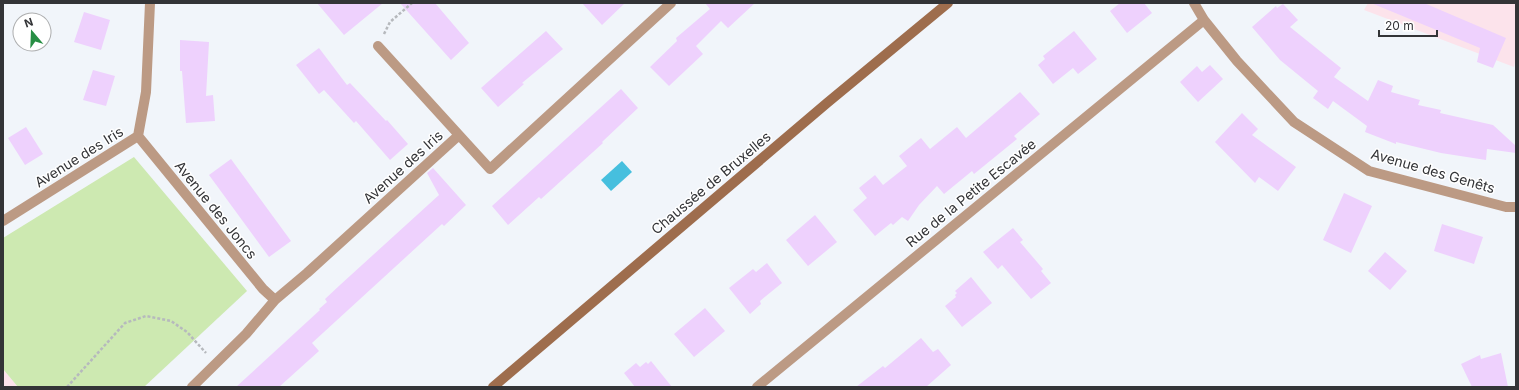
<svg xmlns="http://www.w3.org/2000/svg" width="1519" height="390" font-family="Inter,sans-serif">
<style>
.education{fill:#fce3eb}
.green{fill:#cde9b1}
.water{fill:#46bfde}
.building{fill:#eed1fd}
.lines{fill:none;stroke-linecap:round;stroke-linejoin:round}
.path{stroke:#b6b9bd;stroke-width:2.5;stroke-dasharray:3 2;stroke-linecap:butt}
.street{stroke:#bc9a84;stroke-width:10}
.secondary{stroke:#9e6d4d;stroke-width:10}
.labels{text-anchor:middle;stroke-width:3;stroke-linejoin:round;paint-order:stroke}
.street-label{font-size:14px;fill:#333437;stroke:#fff}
</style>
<rect width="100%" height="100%" fill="#f1f5fa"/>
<path class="education" d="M1368,3H1516V58L1514,67L1364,10Z
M3,369L18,387H3Z"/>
<path class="green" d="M134,157L247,291L144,387H18L3,369V238Z"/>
<path class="water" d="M622,161L632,172L611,191L601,180Z"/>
<path class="building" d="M317,3H383L344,35Z
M400,3H435L469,43L451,60Z
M582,3H625L602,25Z
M705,3H755L728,28L721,21L696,46L703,54L669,86L650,67L677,41L676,38L710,9Z
M1120,3H1144L1152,13L1127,33L1110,11Z
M1371,3H1424L1506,38L1493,68L1477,62L1480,48Z
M1283,4L1298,20L1290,27L1341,68L1334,77L1368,101L1378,80L1393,86L1391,92L1420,100L1418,105L1441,110L1440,113L1493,125L1516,146V153L1487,149L1486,160L1441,153L1396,142V144L1365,132L1367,126L1333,101L1328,109L1313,98L1318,91L1280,60L1252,27L1276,6L1277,8Z
M84,12L110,20L101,50L74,42Z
M546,31L563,49L522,83L524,84L498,107L481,88Z
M1074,31L1097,59L1078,74L1073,68L1053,84L1038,65L1045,59L1043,56Z
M180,40L209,42L206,96L213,95L215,121L186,123L182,71H180Z
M319,48L347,85L350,83L386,121L387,120L408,144L390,160L356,121L354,123L324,90L319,94L296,65Z
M1210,65L1223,79L1198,102L1180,82L1197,66L1202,72Z
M93,70L115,76L106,106L83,100Z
M621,89L638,108L602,142L603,143L541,199L539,197L508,225L492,206Z
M1020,92L1040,114L1014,136L1017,139L974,174L972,171L944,194L937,186L919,205L908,221L902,217L893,225L891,223L875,236L853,210L867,198L859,188L875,175L883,185L907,166L899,156L921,138L930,149L957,127L966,138Z
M1242,113L1258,129L1252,135L1296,167L1278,191L1259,177L1255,183L1215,142Z
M26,127L43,154L25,165L8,138Z
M231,159L291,241L269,257L209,175Z
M433,168L466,205L444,226L442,224L312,343L319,351L279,387H236L320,310L319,309L327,302L325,299L340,285L439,195L427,173Z
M1344,193L1372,206L1351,253L1323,240Z
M815,215L837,242L808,266L786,240Z
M1442,224L1483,237L1474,264L1434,251Z
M1013,228L1023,240L1020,242L1043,269L1041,271L1051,283L1031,299L1002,265L998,269L983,252Z
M1385,252L1407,271L1390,290L1368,271Z
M767,263L782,283L760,301L761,304L750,314L729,288L753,269L756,272Z
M971,277L992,303L962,327L945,306L956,297L955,295L957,293L955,291Z
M705,308L725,331L694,357L674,334Z
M921,338L933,352L938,349L951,365L926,387H856L883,366L885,368Z
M1501,353L1508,387H1472L1461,364L1480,355L1481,359Z
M651,361L672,387H635L624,373L636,363L640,367L646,362L648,364Z"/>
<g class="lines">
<path class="path" d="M384,34L390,22L412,3
M67,387L125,323L146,316L171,321L187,332L206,353"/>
<path class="street" d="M1194,3L1204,20L1237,61L1294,122L1369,171L1506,207H1516
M378,46L459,135
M138,136L263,289L275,300
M3,221L138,136L146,92L150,3
M192,387L246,334L275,300L307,273L459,135L490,169L671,3
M757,387L1204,20"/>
<path class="secondary" d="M493,387L827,103L948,3"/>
</g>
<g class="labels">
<g class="street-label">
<text transform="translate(79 157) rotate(-32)" y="5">Avenue des Iris</text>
<text transform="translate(403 167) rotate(-42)" y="5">Avenue des Iris</text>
<text transform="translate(1433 171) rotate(16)" y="5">Avenue des Genêts</text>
<text transform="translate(711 183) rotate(-40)" y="5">Chaussée de Bruxelles</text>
<text transform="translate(971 193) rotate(-39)" y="5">Rue de la Petite Escavée</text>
<text transform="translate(216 210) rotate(51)" y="5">Avenue des Joncs</text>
</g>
</g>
<rect width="1519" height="390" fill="none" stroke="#333437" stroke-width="8"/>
<g transform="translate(32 32) rotate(341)"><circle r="19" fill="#ffffff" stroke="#adaeaf"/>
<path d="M0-3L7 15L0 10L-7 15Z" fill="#278e44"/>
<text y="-6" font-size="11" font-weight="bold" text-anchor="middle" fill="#333437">N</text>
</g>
<path d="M1379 30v6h58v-6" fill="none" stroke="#333437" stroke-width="2"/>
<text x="1385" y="30" font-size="12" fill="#333437" stroke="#ffffff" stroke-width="3" paint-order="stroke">20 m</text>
</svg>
